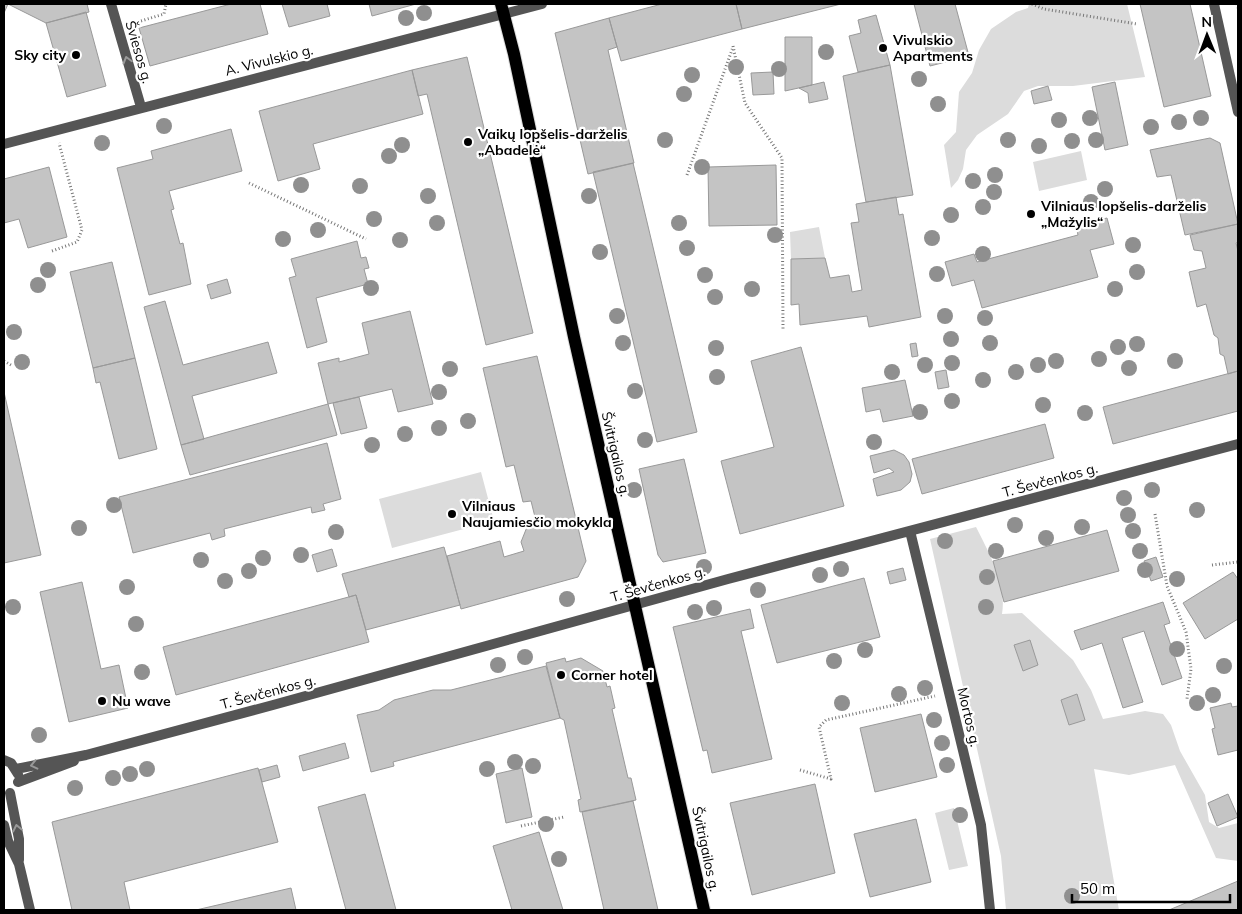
<svg xmlns="http://www.w3.org/2000/svg" width="1242" height="914" font-family="Mulish,sans-serif">
<style>
.green{fill:#dcdcdc}
.building{fill:#c4c4c4;stroke:#999}
.lines{fill:none;stroke-linecap:round;stroke-linejoin:round}
.primary-casing{stroke:#dbdbdb;stroke-width:14}
.path{stroke:#777;stroke-width:3;stroke-dasharray:1 2.5;stroke-linecap:butt}
.street{stroke:#555;stroke-width:10}
.primary{stroke:#000;stroke-width:12}
.tree{fill:#8f8f8f}
.oneway{stroke:#999}
.poi-dot{fill:#000;stroke:#fff;stroke-width:2}
.labels{text-anchor:middle;stroke-width:4.5;stroke-linejoin:round;paint-order:stroke}
.poi-label{font-size:14px;font-weight:bold;fill:#000;stroke:#fff;text-anchor:start}
.street-label{font-size:14px;fill:#000;stroke:#fff}
</style>
<rect width="100%" height="100%" fill="#fff"/>
<path class="green" d="M1029,4H1127L1145,77L1073,86H1038L1024,91L1008,114L977,135L966,150L963,169L958,180L951,188L944,145L956,132L959,92L972,73L979,50L991,29L1016,12L1028,8Z
M1081,151L1087,180L1039,191L1033,162Z
M819,227L825,258L791,259L790,232Z
M481,472L494,521L392,548L379,499Z
M976,527C989,553 1007,584 1002,614L1022,613L1073,660L1091,690L1103,719L1145,711L1163,714L1171,725L1180,751L1205,795L1209,822L1219,828L1238,823V861L1216,858L1175,765L1129,775L1094,769L1119,910H1006L1001,856L930,539Z
M954,808L968,866L949,870L935,813Z"/>
<path class="building" d="M4,4H87L89,12L46,23L8,4L4,13Z
M231,4H260L268,34L150,66L139,28Z
M282,4H327L330,16L289,27Z
M369,4H416L372,16Z
M662,4H736L742,29L621,61L609,18Z
M736,4H841L742,29Z
M914,4H955L969,56L930,66Z
M1140,4H1190L1211,96L1164,107Z
M86,12L106,86L67,97L46,23Z
M876,15L890,65L858,72L849,36L861,33L858,20Z
M609,18L617,47L608,50L634,163L588,174L555,33Z
M785,37H812V85L785,91Z
M467,57L533,333L486,345L427,94L418,96L412,70Z
M890,65L913,195L866,202L843,76Z
M412,70L423,114L313,144L320,169L278,181L259,111Z
M773,72L774,94L753,95L751,73Z
M824,82L828,99L809,103L808,93L799,88Z
M1115,82L1128,145L1105,150L1092,87Z
M1048,86L1052,100L1034,104L1031,91Z
M231,129L242,171L169,191L174,209L171,210L180,244L183,243L191,284L149,295L117,168L153,159L151,151Z
M1210,138L1220,143L1238,224L1185,235L1171,175L1157,177L1150,150Z
M633,163L697,432L657,442L593,172Z
M776,165L777,225L709,226L708,167Z
M49,167L67,237L28,248L19,219L4,223V179Z
M896,197L899,215L903,214L921,317L869,327L867,316L800,325L799,304L791,305V259L825,258L830,278L849,275L852,292L862,290L851,223L859,222L856,204Z
M1107,218L1114,244L1090,250L1098,277L982,308L974,280L952,286L945,262L974,254L977,262L1078,235L1076,226Z
M1238,224V242L1236,243L1238,251V371L1228,374L1224,356L1220,354L1218,338L1214,335L1206,304L1197,307L1189,272L1206,268L1202,251L1194,250L1190,235Z
M357,241L361,258L366,257L369,268L364,269L368,284L316,298L327,342L307,348L289,278L296,276L291,259Z
M112,262L135,358L93,368L70,272Z
M227,279L231,293L211,299L207,285Z
M165,301L183,365L268,342L277,373L192,396L204,439L181,445L144,307Z
M410,311L433,404L398,412L392,389L328,404L318,363L339,358V362L369,354L362,323Z
M916,343L918,356L912,357L910,344Z
M801,347L844,506L740,534L721,461L774,447L751,361Z
M537,356L586,561L578,577L461,609L447,556L500,541L504,557L524,551L521,542L527,527L537,525L531,501L523,502L514,465L506,467L483,368Z
M135,358L157,449L119,459L100,382L96,383L93,368Z
M946,370L949,387L938,389L935,372Z
M1238,371V411L1113,444L1103,407Z
M905,380L913,416L883,422L880,409L866,412L862,388Z
M4,392L41,555L4,563Z
M359,397L367,428L341,434L333,403Z
M328,404L337,435L190,475L181,445Z
M1045,424L1054,458L922,494L912,459Z
M327,443L341,499L323,504L325,510L312,513L311,507L224,529L225,536L212,540L210,533L133,553L119,497Z
M894,450L904,455L909,462L912,474L910,482L901,490L877,496L873,479L894,472L889,468L874,473L870,456Z
M684,459L706,553L663,562L658,555L639,469Z
M1107,530L1119,571L1004,602L993,561Z
M444,547L460,605L366,630L356,595L349,597L342,574Z
M332,549L337,566L317,572L312,555Z
M1156,557L1163,577L1151,581L1144,561Z
M903,568L906,580L890,584L887,572Z
M1233,572L1238,579V619L1205,639L1183,603Z
M864,578L880,637L777,663L761,605Z
M82,582L101,669L119,665L128,708L69,722L40,592Z
M356,595L369,642L176,695L163,647Z
M1163,602L1170,623L1164,625L1182,678L1162,685L1144,631L1122,638L1143,702L1123,708L1102,643L1081,650L1074,631Z
M750,609L754,628L741,631L772,759L712,773L707,750L703,751L673,627Z
M1030,640L1038,665L1023,671L1014,645Z
M565,658L566,662L581,658L603,671L607,687L610,686L615,708L612,709L628,778H631L636,800L580,812L578,800L581,799L564,720L560,718L546,663Z
M546,666L560,718L393,762L394,766L371,772L357,715L379,710L394,700L433,690H451Z
M1077,694L1085,720L1069,725L1061,700Z
M1231,703L1232,707L1238,706V750L1218,755L1212,729L1215,728L1210,708Z
M921,714L937,777L875,792L860,728Z
M345,743L349,758L303,771L299,756Z
M277,765L280,777L262,782L259,770Z
M258,768L278,842L124,882L130,910H72L52,822Z
M522,768L532,817L506,823L496,774Z
M815,784L835,873L752,895L730,803Z
M365,794L396,910H346L318,807Z
M1228,794L1238,817L1217,826L1208,803Z
M633,801L658,910H604L582,812Z
M916,819L931,882L870,897L854,834Z
M539,832L563,910H512L493,846Z
M1238,881V910H1169Z
M291,888L296,910H196Z"/>
<g class="lines">
<defs>
<path id="primary" d="M501,4L514,54L574,337L704,910"/>
</defs>
<use href="#primary" class="primary-casing"/>
<path class="path" d="M1032,4L1044,9L1137,24
M1237,4L1238,8
M131,24L164,14L166,4
M733,46L745,103L782,158L783,329
M687,175L733,47
M249,183L366,239
M52,251L77,242L82,230L59,143
M4,361L11,365
M1155,514L1167,586L1186,632L1191,669L1187,699
M1212,565L1238,562
M800,770L831,779L819,727L826,720L935,696
M521,826L564,817"/>
<path class="street" d="M111,4L141,107
M1214,4L1238,112
M4,144L542,4
M910,531L981,825L990,910
M4,760L11,763L18,774
M16,769L86,755L273,705L728,579L1238,444
M18,782L74,761
M10,793L19,839V860
M4,825L8,841L19,864L30,910"/>
<use href="#primary" class="primary"/>
</g>
<g class="tree">
<circle cx="424" cy="13" r="8"/>
<circle cx="406" cy="18" r="8"/>
<circle cx="826" cy="52" r="8"/>
<circle cx="736" cy="67" r="8"/>
<circle cx="779" cy="69" r="8"/>
<circle cx="692" cy="75" r="8"/>
<circle cx="919" cy="79" r="8"/>
<circle cx="684" cy="94" r="8"/>
<circle cx="938" cy="104" r="8"/>
<circle cx="1090" cy="118" r="8"/>
<circle cx="1201" cy="118" r="8"/>
<circle cx="1059" cy="120" r="8"/>
<circle cx="1179" cy="122" r="8"/>
<circle cx="164" cy="126" r="8"/>
<circle cx="1151" cy="127" r="8"/>
<circle cx="665" cy="140" r="8"/>
<circle cx="1008" cy="140" r="8"/>
<circle cx="1096" cy="140" r="8"/>
<circle cx="1072" cy="141" r="8"/>
<circle cx="102" cy="143" r="8"/>
<circle cx="402" cy="145" r="8"/>
<circle cx="1039" cy="146" r="8"/>
<circle cx="389" cy="156" r="8"/>
<circle cx="702" cy="167" r="8"/>
<circle cx="995" cy="175" r="8"/>
<circle cx="973" cy="181" r="8"/>
<circle cx="301" cy="185" r="8"/>
<circle cx="360" cy="186" r="8"/>
<circle cx="1105" cy="189" r="8"/>
<circle cx="994" cy="192" r="8"/>
<circle cx="428" cy="196" r="8"/>
<circle cx="589" cy="196" r="8"/>
<circle cx="1091" cy="202" r="8"/>
<circle cx="983" cy="207" r="8"/>
<circle cx="951" cy="215" r="8"/>
<circle cx="374" cy="219" r="8"/>
<circle cx="437" cy="223" r="8"/>
<circle cx="679" cy="223" r="8"/>
<circle cx="318" cy="230" r="8"/>
<circle cx="775" cy="235" r="8"/>
<circle cx="932" cy="238" r="8"/>
<circle cx="283" cy="239" r="8"/>
<circle cx="400" cy="240" r="8"/>
<circle cx="1133" cy="245" r="8"/>
<circle cx="687" cy="248" r="8"/>
<circle cx="600" cy="252" r="8"/>
<circle cx="983" cy="254" r="8"/>
<circle cx="48" cy="270" r="8"/>
<circle cx="1137" cy="272" r="8"/>
<circle cx="937" cy="274" r="8"/>
<circle cx="705" cy="275" r="8"/>
<circle cx="38" cy="285" r="8"/>
<circle cx="371" cy="288" r="8"/>
<circle cx="752" cy="289" r="8"/>
<circle cx="1115" cy="289" r="8"/>
<circle cx="715" cy="297" r="8"/>
<circle cx="617" cy="316" r="8"/>
<circle cx="945" cy="316" r="8"/>
<circle cx="985" cy="318" r="8"/>
<circle cx="14" cy="332" r="8"/>
<circle cx="951" cy="339" r="8"/>
<circle cx="623" cy="343" r="8"/>
<circle cx="990" cy="343" r="8"/>
<circle cx="1137" cy="344" r="8"/>
<circle cx="1118" cy="347" r="8"/>
<circle cx="716" cy="348" r="8"/>
<circle cx="1099" cy="359" r="8"/>
<circle cx="1056" cy="361" r="8"/>
<circle cx="1175" cy="361" r="8"/>
<circle cx="22" cy="362" r="8"/>
<circle cx="952" cy="363" r="8"/>
<circle cx="925" cy="365" r="8"/>
<circle cx="1038" cy="365" r="8"/>
<circle cx="1129" cy="368" r="8"/>
<circle cx="450" cy="369" r="8"/>
<circle cx="892" cy="372" r="8"/>
<circle cx="1016" cy="372" r="8"/>
<circle cx="717" cy="377" r="8"/>
<circle cx="983" cy="380" r="8"/>
<circle cx="635" cy="391" r="8"/>
<circle cx="439" cy="392" r="8"/>
<circle cx="952" cy="401" r="8"/>
<circle cx="1043" cy="405" r="8"/>
<circle cx="920" cy="412" r="8"/>
<circle cx="1085" cy="413" r="8"/>
<circle cx="468" cy="421" r="8"/>
<circle cx="439" cy="428" r="8"/>
<circle cx="405" cy="434" r="8"/>
<circle cx="645" cy="440" r="8"/>
<circle cx="874" cy="442" r="8"/>
<circle cx="372" cy="445" r="8"/>
<circle cx="634" cy="490" r="8"/>
<circle cx="1152" cy="490" r="8"/>
<circle cx="1124" cy="498" r="8"/>
<circle cx="114" cy="505" r="8"/>
<circle cx="1197" cy="510" r="8"/>
<circle cx="1128" cy="515" r="8"/>
<circle cx="1015" cy="525" r="8"/>
<circle cx="1082" cy="527" r="8"/>
<circle cx="79" cy="528" r="8"/>
<circle cx="1133" cy="531" r="8"/>
<circle cx="336" cy="532" r="8"/>
<circle cx="1046" cy="538" r="8"/>
<circle cx="945" cy="541" r="8"/>
<circle cx="996" cy="551" r="8"/>
<circle cx="1140" cy="551" r="8"/>
<circle cx="301" cy="555" r="8"/>
<circle cx="263" cy="558" r="8"/>
<circle cx="201" cy="560" r="8"/>
<circle cx="704" cy="567" r="8"/>
<circle cx="841" cy="569" r="8"/>
<circle cx="1145" cy="570" r="8"/>
<circle cx="249" cy="571" r="8"/>
<circle cx="820" cy="575" r="8"/>
<circle cx="987" cy="577" r="8"/>
<circle cx="1177" cy="579" r="8"/>
<circle cx="225" cy="581" r="8"/>
<circle cx="127" cy="587" r="8"/>
<circle cx="758" cy="590" r="8"/>
<circle cx="567" cy="599" r="8"/>
<circle cx="13" cy="607" r="8"/>
<circle cx="986" cy="607" r="8"/>
<circle cx="714" cy="608" r="8"/>
<circle cx="695" cy="612" r="8"/>
<circle cx="136" cy="624" r="8"/>
<circle cx="1177" cy="649" r="8"/>
<circle cx="865" cy="650" r="8"/>
<circle cx="525" cy="657" r="8"/>
<circle cx="834" cy="661" r="8"/>
<circle cx="498" cy="665" r="8"/>
<circle cx="1224" cy="666" r="8"/>
<circle cx="142" cy="672" r="8"/>
<circle cx="925" cy="688" r="8"/>
<circle cx="899" cy="694" r="8"/>
<circle cx="1213" cy="695" r="8"/>
<circle cx="842" cy="703" r="8"/>
<circle cx="1197" cy="703" r="8"/>
<circle cx="934" cy="720" r="8"/>
<circle cx="39" cy="735" r="8"/>
<circle cx="942" cy="743" r="8"/>
<circle cx="515" cy="762" r="8"/>
<circle cx="947" cy="765" r="8"/>
<circle cx="533" cy="766" r="8"/>
<circle cx="147" cy="769" r="8"/>
<circle cx="487" cy="769" r="8"/>
<circle cx="130" cy="774" r="8"/>
<circle cx="113" cy="778" r="8"/>
<circle cx="75" cy="788" r="8"/>
<circle cx="960" cy="815" r="8"/>
<circle cx="546" cy="824" r="8"/>
<circle cx="559" cy="859" r="8"/>
<circle cx="1072" cy="896" r="8"/>
</g>
<defs><path id="oneway-chevron" d="M-2-3.5L2.5 0L-2 3.5" fill="none" stroke-width="1.6" stroke-linecap="round" stroke-linejoin="round" transform="scale(1.25)"/></defs>
<g class="oneway">
<use href="#oneway-chevron" transform="translate(127 60) rotate(-106)"/>
<use href="#oneway-chevron" transform="translate(34 765) rotate(167)"/>
<use href="#oneway-chevron" transform="translate(17 828) rotate(-102)"/>
</g>
<g class="poi-dot">
<circle cx="883" cy="48" r="5"/>
<circle cx="76" cy="55" r="5"/>
<circle cx="468" cy="142" r="5"/>
<circle cx="1031" cy="214" r="5"/>
<circle cx="452" cy="514" r="5"/>
<circle cx="561" cy="675" r="5"/>
<circle cx="102" cy="701" r="5"/>
</g>
<g class="labels">
<g class="poi-label">
<text x="893" y="45">Vivulskio<tspan x="893" dy="16">Apartments</tspan></text>
<text x="66" y="60" text-anchor="end">Sky city</text>
<text x="478" y="139">Vaikų lopšelis-darželis<tspan x="478" dy="16">„Abadelė“</tspan></text>
<text x="1041" y="211">Vilniaus lopšelis-darželis<tspan x="1041" dy="16">„Mažylis“</tspan></text>
<text x="462" y="511">Vilniaus<tspan x="462" dy="16">Naujamiesčio mokykla</tspan></text>
<text x="571" y="680">Corner hotel</text>
<text x="112" y="706">Nu wave</text>
</g>
<g class="street-label">
<text transform="translate(139 52) rotate(74)" y="5">Šviesos g.</text>
<text transform="translate(269 60) rotate(-14)" y="5">A. Vivulskio g.</text>
<text transform="translate(616 454) rotate(77)" y="5">Švitrigailos g.</text>
<text transform="translate(1050 480) rotate(-15)" y="5">T. Ševčenkos g.</text>
<text transform="translate(658 584) rotate(-16)" y="5">T. Ševčenkos g.</text>
<text transform="translate(268 692) rotate(-15)" y="5">T. Ševčenkos g.</text>
<text transform="translate(969 717) rotate(77)" y="5">Mortos g.</text>
<text transform="translate(706 849) rotate(78)" y="5">Švitrigailos g.</text>
</g>
</g>
<rect width="1242" height="914" fill="none" stroke="#000000" stroke-width="10"/>
<g transform="translate(1207 35) rotate(359)" stroke="#ffffff" stroke-width="4" paint-order="stroke">
<path d="M0-4L9 19L0 12L-9 19Z" fill="#000000"/>
<text y="-8" font-size="14" font-weight="bold" text-anchor="middle" fill="#000000">N</text>
</g>
<path d="M1072 894v8h158v-8" fill="none" stroke="#000000" stroke-width="2.5"/>
<text x="1080" y="894" font-size="15" fill="#000000" stroke="#ffffff" stroke-width="4" paint-order="stroke">50 m</text>
</svg>
